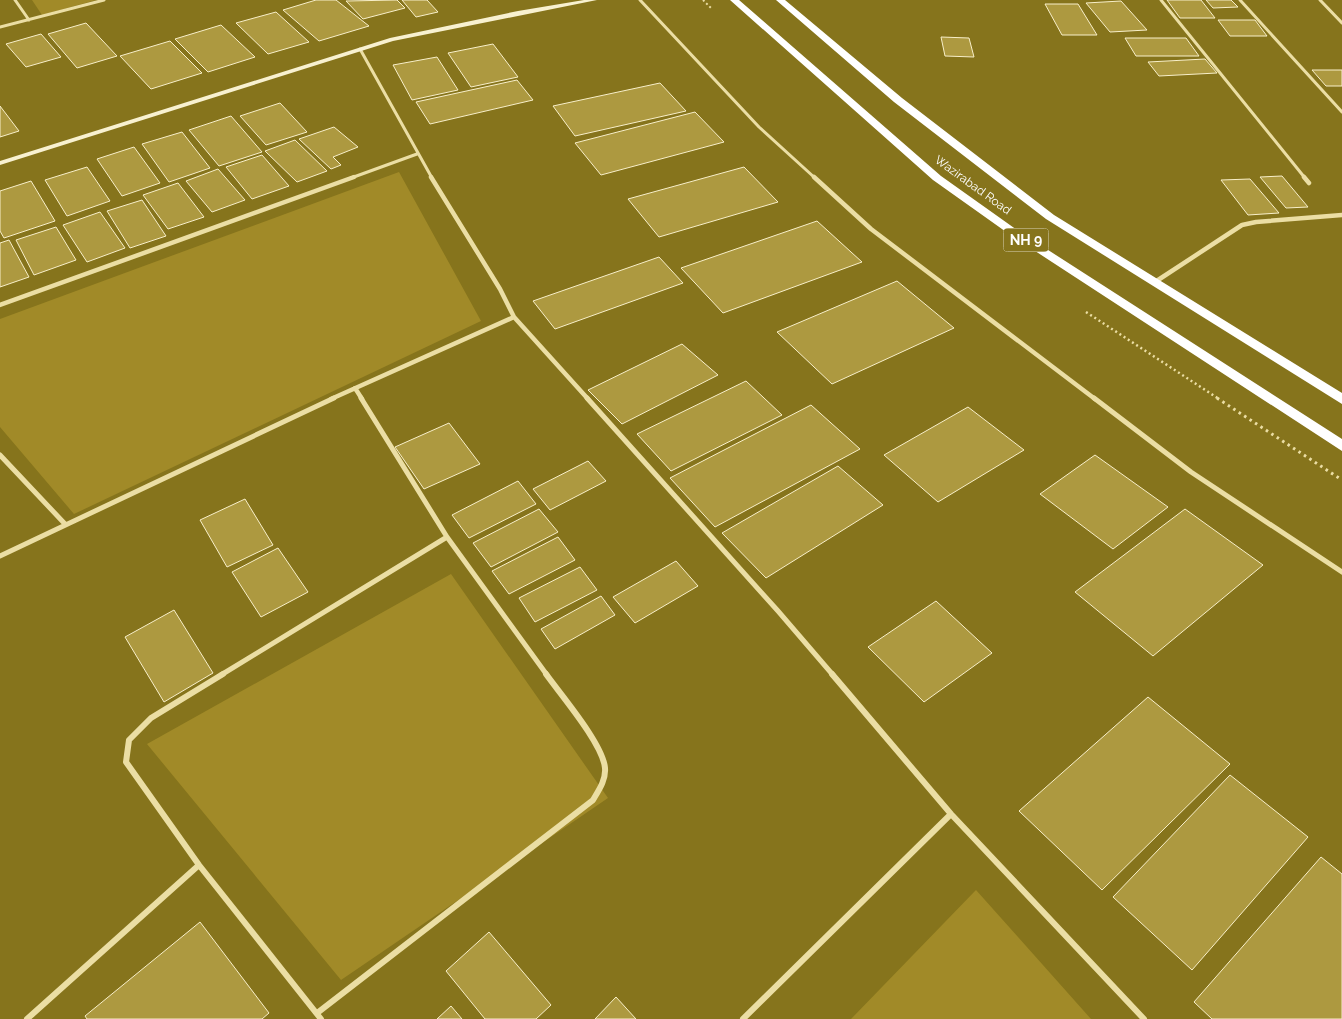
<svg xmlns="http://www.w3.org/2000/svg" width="1342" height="1019" font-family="Raleway,sans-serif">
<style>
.green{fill:#a18a28}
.building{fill:#ad9940;stroke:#f8efc9}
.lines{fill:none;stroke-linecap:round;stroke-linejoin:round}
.path-far2{stroke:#ebdea4;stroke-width:2;stroke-dasharray:2 2.5;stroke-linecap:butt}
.path-far1{stroke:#ebdea4;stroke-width:2.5;stroke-dasharray:2 3;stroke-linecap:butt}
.path{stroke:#ebdea4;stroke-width:3;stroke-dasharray:2.5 4;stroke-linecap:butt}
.street-far3{stroke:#ebdea4;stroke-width:3}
.street-far2{stroke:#ebdea4;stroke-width:4.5}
.street-far1{stroke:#ebdea4;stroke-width:5}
.street{stroke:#ebdea4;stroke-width:6}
.secondary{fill:#f8f1d0;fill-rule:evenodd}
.highway{fill:#fff;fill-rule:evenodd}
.labels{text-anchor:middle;stroke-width:5;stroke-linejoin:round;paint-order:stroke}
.far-street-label{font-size:12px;fill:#fff;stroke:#86741c}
.shield{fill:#86741c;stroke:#dbd5bb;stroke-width:1}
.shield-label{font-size:14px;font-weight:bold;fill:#fff}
</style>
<rect width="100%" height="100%" fill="#86741c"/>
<path class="green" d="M32,0H96L42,15Z
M399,172L481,321L74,514L0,427V319Z
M451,574L608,798L341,980L147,744Z
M976,890L1091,1019H851Z"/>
<path class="building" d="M316,0H336L369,26L319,41L283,10Z
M397,0L405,8L363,19L346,1Z
M402,0H427L438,12L416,17Z
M1167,0H1201L1215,18H1180Z
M1206,0H1231L1238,7L1213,8Z
M1121,1L1147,30L1110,32L1086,3Z
M1045,4H1078L1097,35H1062Z
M276,12L309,42L268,54L236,23Z
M1218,20H1255L1267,36H1230Z
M86,23L117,56L77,68L48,34Z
M221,25L255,57L208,72L175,39Z
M41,34L61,57L26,67L6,44Z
M941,37L969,38L974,57L945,56Z
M1125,38H1186L1199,56H1136Z
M170,41L202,73L151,89L120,56Z
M493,44L518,77L471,87L448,53Z
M437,57L458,90L412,100L393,65Z
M1205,59L1217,73L1159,76L1148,62Z
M1312,70H1342V86H1326Z
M517,80L533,100L430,124L416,102Z
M660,83L686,111L575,136L553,106Z
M280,103L307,132L266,145L240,116Z
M0,106L19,131L0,137Z
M695,112L724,142L601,175L575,143Z
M231,116L262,152L219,166L189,130Z
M334,127L358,147L333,157L341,165L331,169L299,139Z
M182,132L210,168L169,182L142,144Z
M295,140L327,171L297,182L265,151Z
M134,147L160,183L122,196L97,159Z
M262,155L289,186L252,199L226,167Z
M87,167L110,201L67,216L45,180Z
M744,167L778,202L659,237L628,199Z
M218,169L245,200L212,212L186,181Z
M1282,176L1308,207L1286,208L1260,177Z
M1250,179L1279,213L1248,215L1221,180Z
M31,181L55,221L4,238L0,231V191Z
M178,183L204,217L168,229L143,195Z
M142,200L166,236L130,248L107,211Z
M100,212L125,248L87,262L63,225Z
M817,221L862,262L723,313L681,268Z
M56,227L76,260L34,275L16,240Z
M9,240L29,277L0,287V243Z
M659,257L683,283L555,329L533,301Z
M897,281L954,328L832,384L777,332Z
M682,344L718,375L622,424L588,390Z
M746,381L782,415L671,471L637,434Z
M811,405L860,449L715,527L670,478Z
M968,407L1024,450L938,502L884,455Z
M449,423L480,464L424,489L395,447Z
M1095,455L1168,507L1113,549L1040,494Z
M588,461L606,481L550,510L533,489Z
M838,466L883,505L766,578L722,533Z
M518,481L536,504L469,538L452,515Z
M245,499L273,545L227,567L200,520Z
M539,509L558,532L491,567L473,543Z
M1185,509L1263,565L1153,656L1075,592Z
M558,537L575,560L509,594L492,571Z
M278,548L308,592L261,617L232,572Z
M676,561L698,586L635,623L613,597Z
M580,567L597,590L535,622L519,598Z
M601,596L615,615L555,649L541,629Z
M936,601L992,653L924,702L868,647Z
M174,610L213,673L164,702L125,637Z
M1148,697L1230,764L1102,890L1019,811Z
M1230,775L1308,837L1192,970L1113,897Z
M1321,857L1342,874V1019H1212L1194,1002Z
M200,922L269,1013L262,1019H87L85,1016Z
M489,932L551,1005L536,1019H485L446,971Z
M616,997L636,1019H595Z
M451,1006L462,1019H437Z"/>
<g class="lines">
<path class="path-far2" d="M703,0L711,8"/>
<path class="path-far1" d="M1086,312L1219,399"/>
<path class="path" d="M1217,398L1342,480"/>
<path class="street-far3" d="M15,0L29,20
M640,0L759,127L815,178
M1161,0L1305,178
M1240,0L1342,112
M1320,0L1342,23
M0,27L104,0
M360,49L432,178
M351,178L417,154"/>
<path class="street-far2" d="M431,177L500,289L514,317L588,399
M814,177L871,229L1095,399
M1304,177L1309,183
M1155,282L1242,225L1256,222L1342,215
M0,305L354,177
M355,388L362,399
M331,399L514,317"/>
<path class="street-far1" d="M361,398L447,537L547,675
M587,398L778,611L833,675
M1094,398L1191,472L1342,572
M0,455L65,524
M0,556L334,398
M221,675L447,537"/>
<path class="street" d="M223,674L151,718L129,740L126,762L199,865L321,1019
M832,674L951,814L1144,1019
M317,1013L593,800C599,790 606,780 605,768C603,744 561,695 546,674
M27,1019L199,865
M743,1019L951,814"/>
<path class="secondary" d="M584,0H597L393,41L0,165V161L390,38L518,11Z"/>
<path class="highway" d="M730,0H739L941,176L1017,230L1342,439V451L1009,234L933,180Z
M776,0H785L902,98L1054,215L1342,393V404L1046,219L894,102Z"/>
</g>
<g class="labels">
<g class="far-street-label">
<text transform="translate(973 185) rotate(36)" y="4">Wazirabad Road</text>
</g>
<rect class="shield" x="1003.5" y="228.5" width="45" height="23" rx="4"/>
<g class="shield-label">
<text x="1026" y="245">NH 9</text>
</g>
</g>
</svg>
